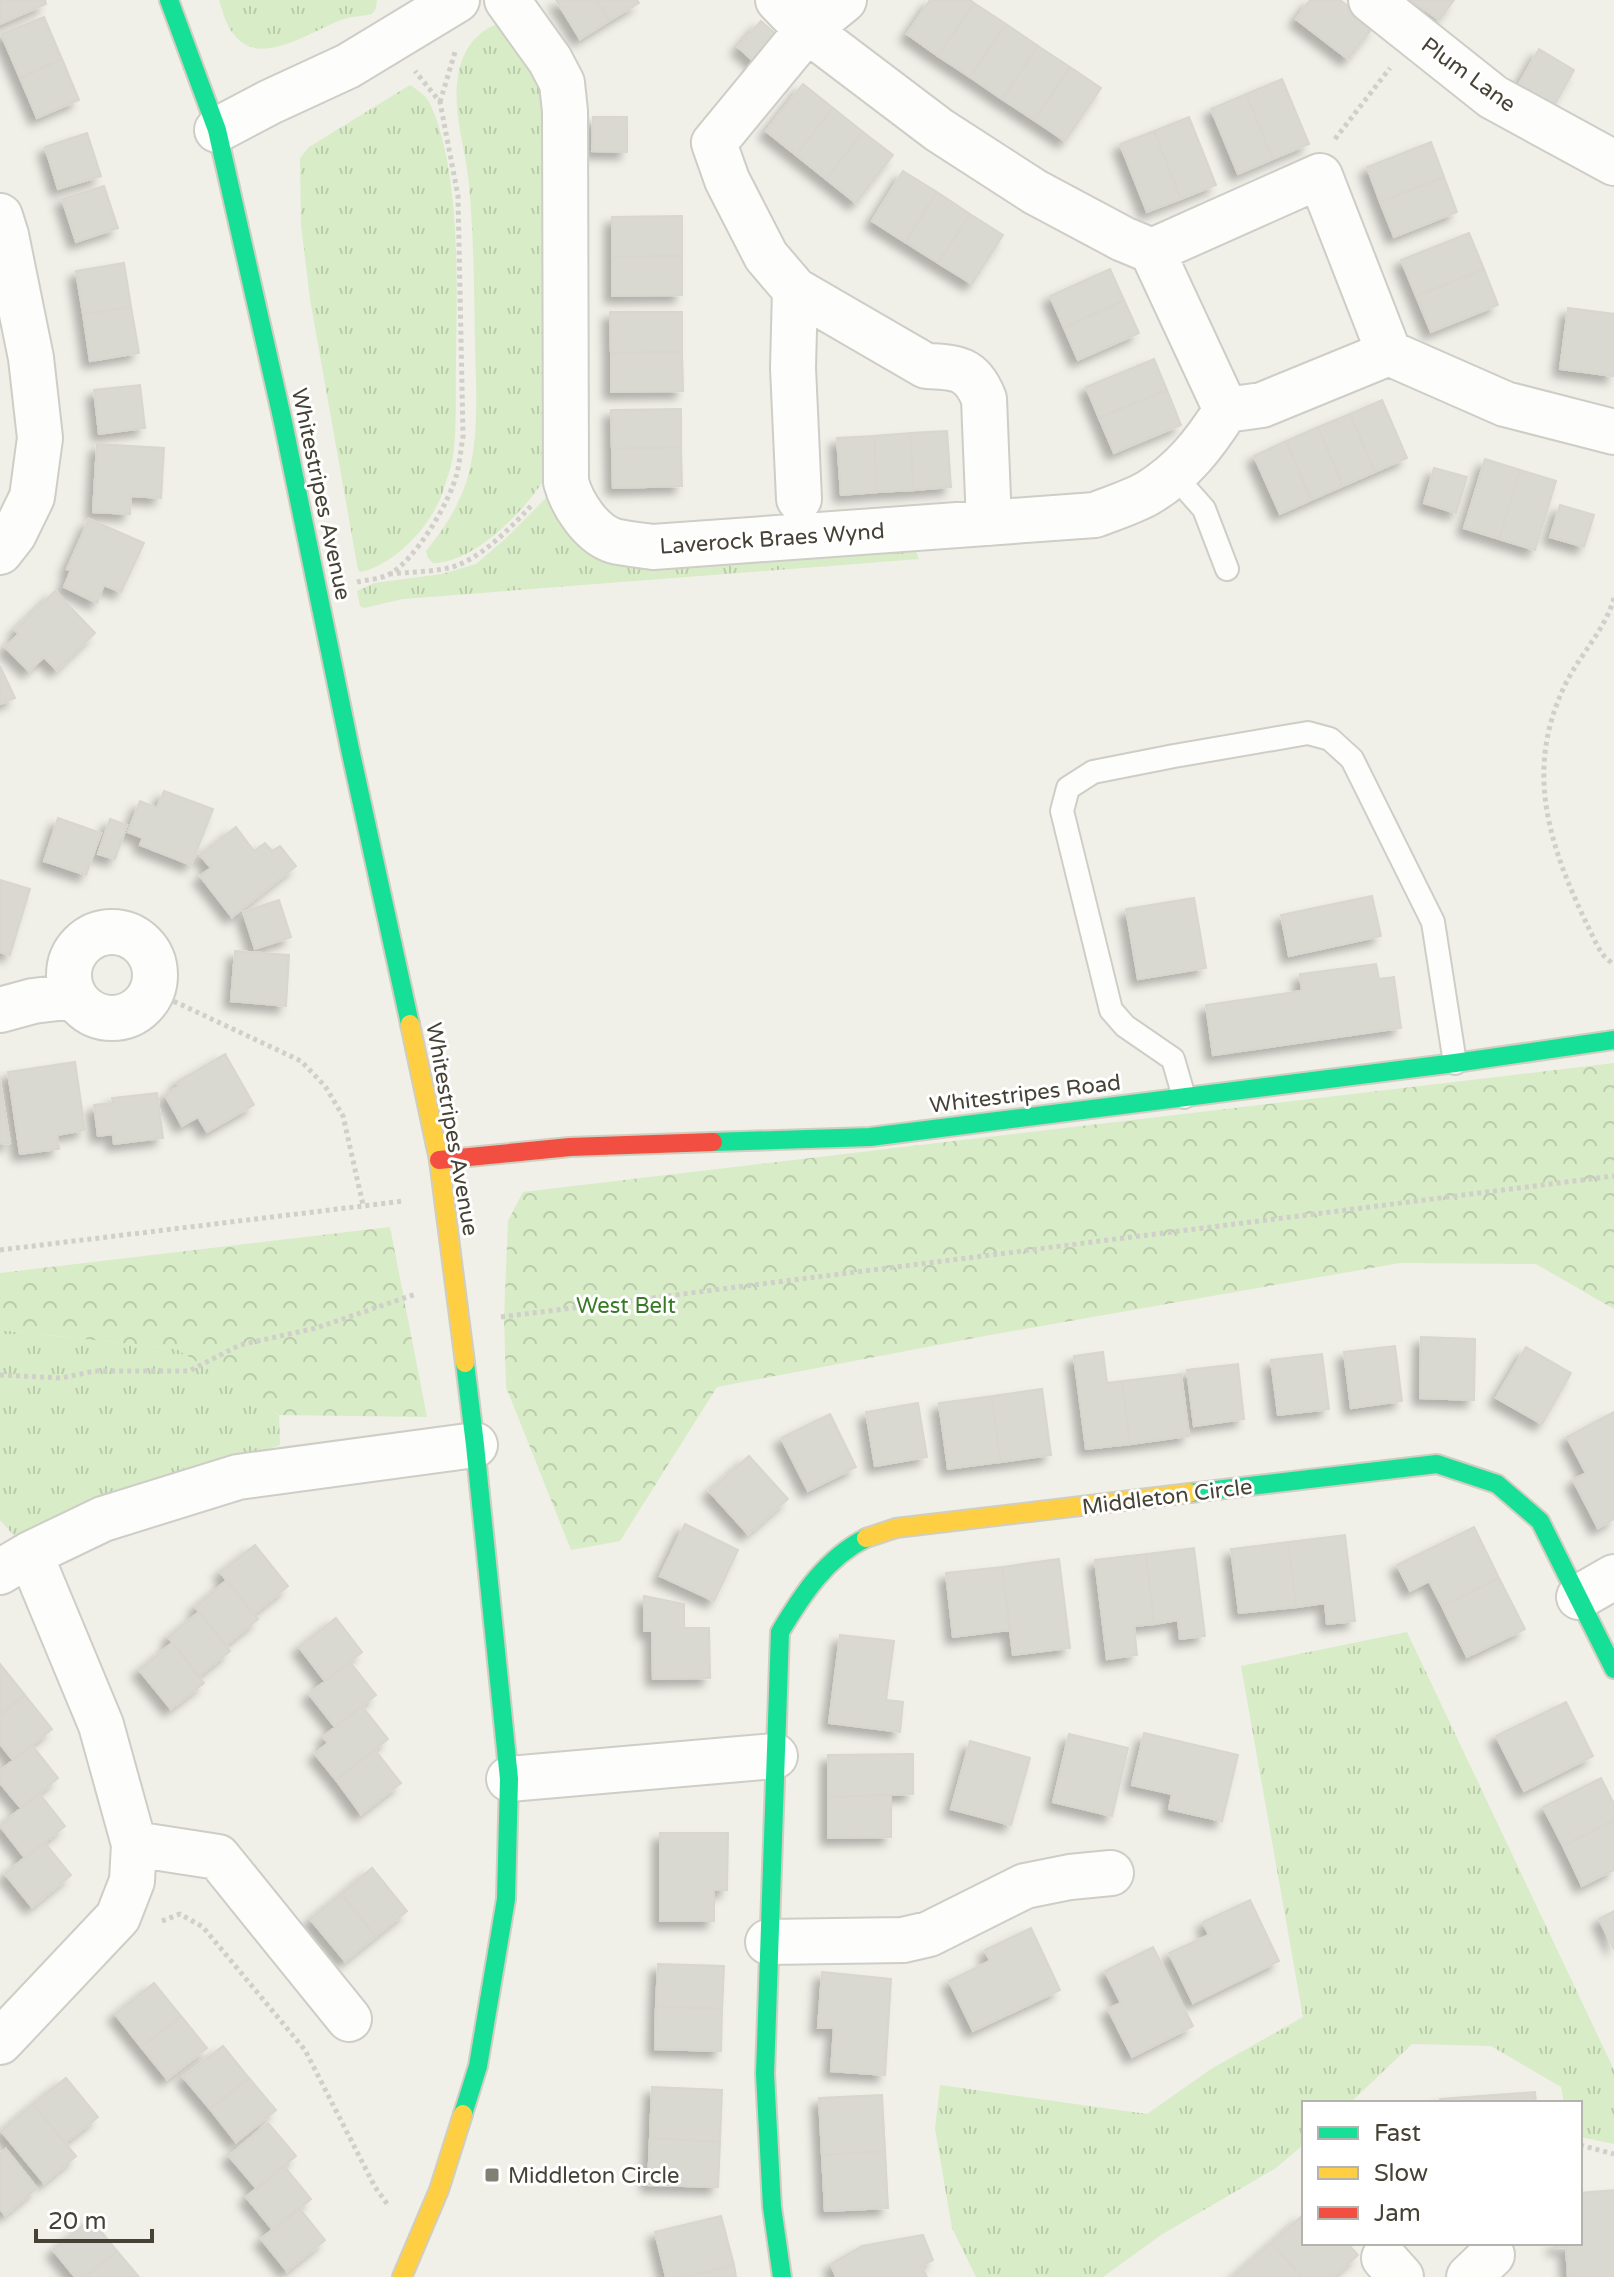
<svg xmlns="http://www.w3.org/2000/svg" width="1614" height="2277" font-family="'Varela Round',sans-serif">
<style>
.grass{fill:url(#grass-tufts)}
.forest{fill:url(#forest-crowns)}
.building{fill:#d9d8d1;stroke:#d8d6ce;stroke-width:2;filter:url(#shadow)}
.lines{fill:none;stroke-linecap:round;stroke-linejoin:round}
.lane-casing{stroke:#cecdc6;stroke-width:26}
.street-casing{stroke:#cecdc6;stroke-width:48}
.fast-casing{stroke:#d0cebf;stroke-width:22}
.slow-casing{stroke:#d0cebf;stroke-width:22}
.jam-casing{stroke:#d0cebf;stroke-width:22}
.path{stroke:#d1cfca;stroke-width:5;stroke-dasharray:4 4;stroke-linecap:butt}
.lane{stroke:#fdfdfc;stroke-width:22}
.street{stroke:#fdfdfc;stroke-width:44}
.fast{stroke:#16e098;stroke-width:18}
.slow{stroke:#ffcf43;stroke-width:18}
.jam{stroke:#f24e42;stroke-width:18}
.poi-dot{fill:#827f74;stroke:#fff;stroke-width:3}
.labels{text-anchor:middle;stroke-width:6;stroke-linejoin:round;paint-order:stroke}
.street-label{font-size:22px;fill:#464235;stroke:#fff}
.park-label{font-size:22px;fill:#387a26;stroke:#fff}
.poi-label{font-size:22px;fill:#464235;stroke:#fff;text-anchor:start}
</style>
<defs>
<pattern id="grass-tufts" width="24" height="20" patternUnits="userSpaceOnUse" patternTransform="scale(2)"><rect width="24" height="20" fill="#d8ecc7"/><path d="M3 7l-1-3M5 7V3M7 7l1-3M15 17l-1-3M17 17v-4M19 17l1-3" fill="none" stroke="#bbccac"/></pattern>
<pattern id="forest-crowns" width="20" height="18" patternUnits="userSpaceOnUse" patternTransform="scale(2)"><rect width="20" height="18" fill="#d8ecc7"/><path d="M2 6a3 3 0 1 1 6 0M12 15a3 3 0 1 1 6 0" fill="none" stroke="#bbccac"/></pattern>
<filter id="shadow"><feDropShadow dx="-7" dy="7" stdDeviation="4" flood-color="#0004"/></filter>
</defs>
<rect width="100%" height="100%" fill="#f0efe8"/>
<path class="grass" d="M219,0H377L376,8L372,14C364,16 356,16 348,18C313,27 258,75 230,29C225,21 222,9 219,0Z
M495,25L508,37L544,90L548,473C529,507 474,564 433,563L428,558L426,551C444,529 457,509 466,483C480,440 476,388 475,343C474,290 474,237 469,185C466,148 452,114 458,76C462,53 473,34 495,25Z
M410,85C419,91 427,96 431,106C461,173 457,287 456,361C455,389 457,419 454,447C453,463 447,479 442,494C430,527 395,564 361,572L358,570L310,299L301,225L300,158L309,147Z
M554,490L568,519L914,547L919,559L403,599L364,608L360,606L357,591L374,583L442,574L476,564L505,539Z
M0,1330L177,1349L279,1415L280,1445L16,1538L0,1520Z
M1407,1632L1614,2070V2144L1580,2137V2103H1564L1561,2087L1491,2046L1412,2044L1350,2103H1304V2144L1276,2168L1161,2235L1103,2277H976L952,2228L935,2129L940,2085L1147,2114L1211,2069L1303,2017L1241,1666Z"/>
<path class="forest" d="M1614,1063V1309L1536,1264L1400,1263L990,1335L717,1387L620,1541L571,1550L506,1387L504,1317L508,1221L523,1192Z
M390,1227L427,1417L279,1415L177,1349L0,1330V1273Z"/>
<path class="building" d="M0,0H45L46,4L0,24Z
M556,0H596L609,21L580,39Z
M596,0H637L639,3L609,21Z
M930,0H970L974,3L938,56L907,34Z
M1310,0H1340L1374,26L1348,59L1296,19Z
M1411,0H1454L1439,20Z
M974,3L1006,24L970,77L938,56Z
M44,17L62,59L20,78L1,34Z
M761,21L786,43L762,69L738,47Z
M1006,24L1038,46L1002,99L970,77Z
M1038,46L1070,67L1034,120L1002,99Z
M1539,49L1574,70L1555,104L1519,84Z
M62,59L79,100L37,118L20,78Z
M1070,67L1101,88L1065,141L1034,120Z
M1282,79L1309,144L1273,159L1246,94Z
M803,84L833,108L796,155L766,131Z
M1246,94L1273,159L1238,174L1211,109Z
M833,108L863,132L826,179L796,155Z
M593,117H627V152L592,151Z
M1189,117L1216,185L1181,199L1154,131Z
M1154,131L1181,199L1147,212L1120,144Z
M863,132L893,155L856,203L826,179Z
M87,133L101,176L58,189L45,147Z
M1431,142L1444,177L1380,202L1367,167Z
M903,171L937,192L905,242L872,221Z
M1444,177L1457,212L1394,237L1380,202Z
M104,186L118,228L76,242L62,199Z
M937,192L970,214L938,263L905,242Z
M970,214L1003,235L972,284L938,263Z
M682,216V256L612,257V217Z
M1469,233L1484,269L1416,296L1401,260Z
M682,256V295L612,296V257Z
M124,263L131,307L83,314L76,271Z
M1110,269L1124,300L1064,328L1050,296Z
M1484,269L1498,305L1431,332L1416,296Z
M1124,300L1139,333L1078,360L1064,328Z
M131,307L139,353L90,361L83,314Z
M1568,308L1614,314V376L1560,369Z
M610,312H682V352L611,353Z
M682,352L683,391L611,392V353Z
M1154,359L1167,390L1099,418L1086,387Z
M140,385L145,428L99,434L94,390Z
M1167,390L1181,425L1114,453L1099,418Z
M1382,400L1407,458L1375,472L1350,414Z
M681,409V447L612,449L611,410Z
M1350,414L1375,472L1343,486L1318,427Z
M1318,427L1343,486L1311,500L1286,441Z
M947,431L951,487L914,490L910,433Z
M910,433L914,490L877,492L874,436Z
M874,436L877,492L841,495L837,438Z
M1286,441L1311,500L1280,514L1254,456Z
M97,444L164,448L161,498L131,496L130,514L93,512Z
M681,447L682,486L613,488L612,449Z
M1485,459L1520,470L1499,539L1464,528Z
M1434,468L1467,477L1456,513L1424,503Z
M1520,470L1556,481L1535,550L1499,539Z
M1560,505L1594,515L1584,547L1550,537Z
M89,519L144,543L121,592L104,585L97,603L64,587L71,570L67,569Z
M55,591L95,633L57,670L44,657L29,671L5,647L19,634L15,630Z
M0,666L15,698L0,704Z
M164,791L213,809L191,865L140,845L143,838L128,832L140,801L157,808Z
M58,818L101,833L86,875L44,861Z
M110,819L127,825L115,859L98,854Z
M236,827L254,851L265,843L272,851L280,846L296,866L232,917L200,876L211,868L200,855Z
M0,880L30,889L10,955L0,952Z
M1372,896L1381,936L1289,956L1281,915Z
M1194,898L1206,968L1138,979L1126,909Z
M279,900L291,937L255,949L243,912Z
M235,951L289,955L286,1006L231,1001Z
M1376,964L1379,979L1394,977L1401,1028L1213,1055L1206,1005L1302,991L1300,974Z
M225,1054L254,1105L207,1132L198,1117L182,1126L165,1095L179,1086L177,1082Z
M75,1062L85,1130L57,1135L59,1149L20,1154L8,1072Z
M0,1081L10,1143L0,1144Z
M157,1093L163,1138L114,1144L113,1134L98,1136L94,1105L113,1103L112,1098Z
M1421,1337L1475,1339L1474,1400L1420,1398Z
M1395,1346L1402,1401L1351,1408L1344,1352Z
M1526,1347L1571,1373L1542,1424L1496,1398Z
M1103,1352L1107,1383L1122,1381L1130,1444L1086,1449L1074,1356Z
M1322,1354L1329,1409L1278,1415L1271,1360Z
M1238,1364L1244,1419L1194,1426L1187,1370Z
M1181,1374L1189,1436L1130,1444L1122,1381Z
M1042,1389L1051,1455L1000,1462L992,1396Z
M992,1396L1000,1462L948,1469L939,1403Z
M918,1403L927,1457L875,1466L866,1412Z
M1614,1412V1519L1598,1528L1573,1480L1586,1473L1567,1437Z
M830,1414L856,1467L808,1491L781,1438Z
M749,1456L788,1499L748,1534L709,1491Z
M685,1524L738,1550L714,1601L660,1576Z
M1474,1527L1499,1578L1442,1606L1429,1581L1410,1591L1397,1565Z
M1345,1535L1355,1621L1327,1624L1325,1603L1296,1607L1288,1542Z
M1288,1542L1296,1607L1239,1613L1231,1549Z
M255,1545L288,1586L254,1614L220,1572Z
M1194,1548L1205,1636L1180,1639L1178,1620L1154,1624L1146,1554Z
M1146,1554L1154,1624L1134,1626L1137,1655L1107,1659L1095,1560Z
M1059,1559L1070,1648L1013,1655L1002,1567Z
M1002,1567L1010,1630L953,1637L946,1573Z
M1499,1578L1525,1629L1467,1657L1442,1606Z
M227,1580L258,1619L226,1645L195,1607Z
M644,1596L684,1604V1628H709L710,1678L653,1679L652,1631H644Z
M199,1612L230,1651L199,1676L168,1637Z
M336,1618L362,1652L325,1681L299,1647Z
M840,1635L894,1641L886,1700L903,1702L900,1732L829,1723Z
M172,1643L204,1683L171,1709L139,1670Z
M350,1662L376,1695L335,1727L309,1694Z
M0,1664L25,1695L0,1715Z
M25,1695L52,1729L13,1760L0,1744V1715Z
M1566,1702L1593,1756L1524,1791L1496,1736Z
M362,1706L388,1739L336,1780L315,1754L328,1743L323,1737Z
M1144,1733L1238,1755L1222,1821L1169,1809L1172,1794L1132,1785Z
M1069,1734L1128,1748L1112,1816L1053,1802Z
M970,1741L1030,1758L1011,1825L951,1809Z
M32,1745L58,1778L21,1808L0,1783V1771Z
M375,1750L401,1783L361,1814L336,1780Z
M913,1754V1794L828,1797V1755Z
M1601,1778L1614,1804V1820L1563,1846L1543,1807Z
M39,1793L65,1826L25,1858L0,1826Z
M891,1795V1837L828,1838V1797Z
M1614,1820V1870L1582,1886L1563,1846Z
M660,1833H728L727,1890H714V1921H660Z
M44,1842L71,1875L32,1907L5,1874Z
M372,1868L407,1911L376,1936L341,1894Z
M341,1894L376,1936L345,1961L310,1919Z
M1250,1900L1279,1961L1193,2003L1169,1953L1209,1935L1203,1922Z
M1614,1911V1949L1599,1919Z
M1031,1928L1060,1990L973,2031L949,1981L990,1961L985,1950Z
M1153,1947L1193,2026L1132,2057L1108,2009L1121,2003L1105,1971Z
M658,1964L724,1966L722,2009L656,2006Z
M822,1972L891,1979L885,2075L831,2071L834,2028H818Z
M154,1983L181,2016L141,2047L115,2014Z
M656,2006L722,2009L721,2051L655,2049Z
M181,2016L207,2048L167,2079L141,2047Z
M223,2046L249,2078L210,2109L183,2077Z
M66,2078L98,2117L65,2143L33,2104Z
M249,2078L276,2110L236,2142L210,2109Z
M652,2087L722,2090L720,2142L650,2138Z
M1535,2092L1536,2103H1440V2099Z
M882,2095L885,2151L822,2155L819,2098Z
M33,2104L76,2156L44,2183L1,2131Z
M268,2123L296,2156L257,2189L229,2156Z
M650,2138L720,2142L718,2187L648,2185Z
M6,2149L37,2188L5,2215L0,2209V2154Z
M885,2151L888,2208L825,2211L822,2155Z
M284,2166L311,2199L273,2230L246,2197Z
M1614,2190V2277H1568L1566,2247L1554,2248V2243H1580V2193Z
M299,2208L325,2240L287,2271L261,2239Z
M1304,2214V2243H1347L1358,2255L1333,2277H1302L1271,2243Z
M721,2216L734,2265L685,2277H666L655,2232Z
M91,2219L117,2251L85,2277H75L53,2250Z
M923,2235L933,2260L921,2266L927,2277H836L831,2264L862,2246Z
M1271,2243L1302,2277H1233Z
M117,2251L139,2277H85Z
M734,2265L736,2277H685Z"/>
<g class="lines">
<defs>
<path id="lane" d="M1174,475L1204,509L1227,569
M1184,1097L1173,1059L1125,1026L1111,1010L1062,811L1068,788L1093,772L1174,756L1308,733L1330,739L1352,759L1433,922L1455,1063"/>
<path id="street" d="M507,0L550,60L562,83L565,111L566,482C572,504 591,534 614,541C626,544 640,545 653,547L1095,515C1113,508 1132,502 1148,493C1183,472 1205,443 1226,410
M778,0L807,30L939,130L1035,192L1123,239L1152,251L1226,410
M844,0L807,30L714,143L727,180L766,256L795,290L926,366C957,367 972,368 984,399L989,523
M1371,0L1493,97L1614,163
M217,130L270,102L348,66L457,0
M0,216L6,235L31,358L40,438L32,497L14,534L0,552
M1152,251L1320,176L1389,353
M795,290L793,368L799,499
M1226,410L1262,405L1389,353L1505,404L1614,432
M69 975a43 43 0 1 1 86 0a43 43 0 1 1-86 0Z
M0,1010L33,1001L74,996
M0,1572L30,1554L103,1519L238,1477L475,1445
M1579,1597L1614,1577
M509,1779L775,1756
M134,1844L218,1857L349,2019
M768,1942L903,1940L929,1934L1025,1886L1070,1877L1111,1873
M0,2042L118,1917L132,1881L134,1844L101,1725L30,1554
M1384,2258L1401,2277
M1469,2277L1492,2255"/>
<path id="fast" d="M169,0L217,130L283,422L350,749L410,1024
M713,1142L870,1137L1455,1063L1614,1040
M1190,1493L1437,1464L1497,1484L1540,1521L1614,1669
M463,2114L478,2066L506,1899L509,1779L475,1445L465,1363
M782,2277L772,2207L765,2074L780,1632C802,1595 826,1558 866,1538"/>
<path id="slow" d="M410,1024L439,1160L465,1363
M866,1538L896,1528L1190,1493
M402,2277L439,2190L463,2114"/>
<path id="jam" d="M439,1160L570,1147L713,1142"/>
</defs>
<use href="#lane" class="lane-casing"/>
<use href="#street" class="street-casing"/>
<use href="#fast" class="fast-casing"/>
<use href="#slow" class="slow-casing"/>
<use href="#jam" class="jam-casing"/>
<path class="path" d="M440,102L455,52
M1335,139L1390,68
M389,574C409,572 440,572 458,565C487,553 511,527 532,505
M357,582C366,580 379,579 388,575C415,561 450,502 457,473C460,461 461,448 463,436L458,196L440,102L415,71
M1614,598C1605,630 1581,653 1566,683C1519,778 1555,860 1598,947L1604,956L1614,965
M152,991L301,1061L325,1086L343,1116L363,1205
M0,1250L404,1201
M501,1317L1614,1176
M0,1375L61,1378L95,1371H189L240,1345L316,1328L416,1294
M162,1921L180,1914L203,1927L305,2050L375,2187L388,2205
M1580,2145L1614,2154"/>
<use href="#lane" class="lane"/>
<use href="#street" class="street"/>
<use href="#fast" class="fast"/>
<use href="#slow" class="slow"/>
<use href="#jam" class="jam"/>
</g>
<rect class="poi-dot" x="484" y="2167" width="16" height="16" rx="4"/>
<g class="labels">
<g class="street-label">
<text transform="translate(1469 74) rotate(36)" y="8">Plum Lane</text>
<text transform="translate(322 494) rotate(78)" y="8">Whitestripes Avenue</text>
<text transform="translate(772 538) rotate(-4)" y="8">Laverock Braes Wynd</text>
<text transform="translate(1025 1093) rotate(-7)" y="8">Whitestripes Road</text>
<text transform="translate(453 1129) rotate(80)" y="8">Whitestripes Avenue</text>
<text transform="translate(1167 1496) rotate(-7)" y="8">Middleton Circle</text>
</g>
<g class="park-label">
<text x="626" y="1313">West Belt</text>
</g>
<g class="poi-label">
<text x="508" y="2183">Middleton Circle</text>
</g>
</g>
<rect x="1302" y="2101" width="280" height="144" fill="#ffffff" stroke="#b5b3ae" stroke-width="2"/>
<rect x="1318" y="2127" width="40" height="12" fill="#16e098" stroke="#b5b3ae" stroke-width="2"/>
<text x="1374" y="2141" font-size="24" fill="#464235">Fast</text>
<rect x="1318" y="2167" width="40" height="12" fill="#ffcf43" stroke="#b5b3ae" stroke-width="2"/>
<text x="1374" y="2181" font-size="24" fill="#464235">Slow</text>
<rect x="1318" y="2207" width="40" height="12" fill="#f24e42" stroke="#b5b3ae" stroke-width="2"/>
<text x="1374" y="2221" font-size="24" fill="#464235">Jam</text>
<path d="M36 2229v12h116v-12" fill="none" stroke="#464235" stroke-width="4"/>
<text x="48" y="2229" font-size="24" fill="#464235" stroke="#ffffff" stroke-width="6" paint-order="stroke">20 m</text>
</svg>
